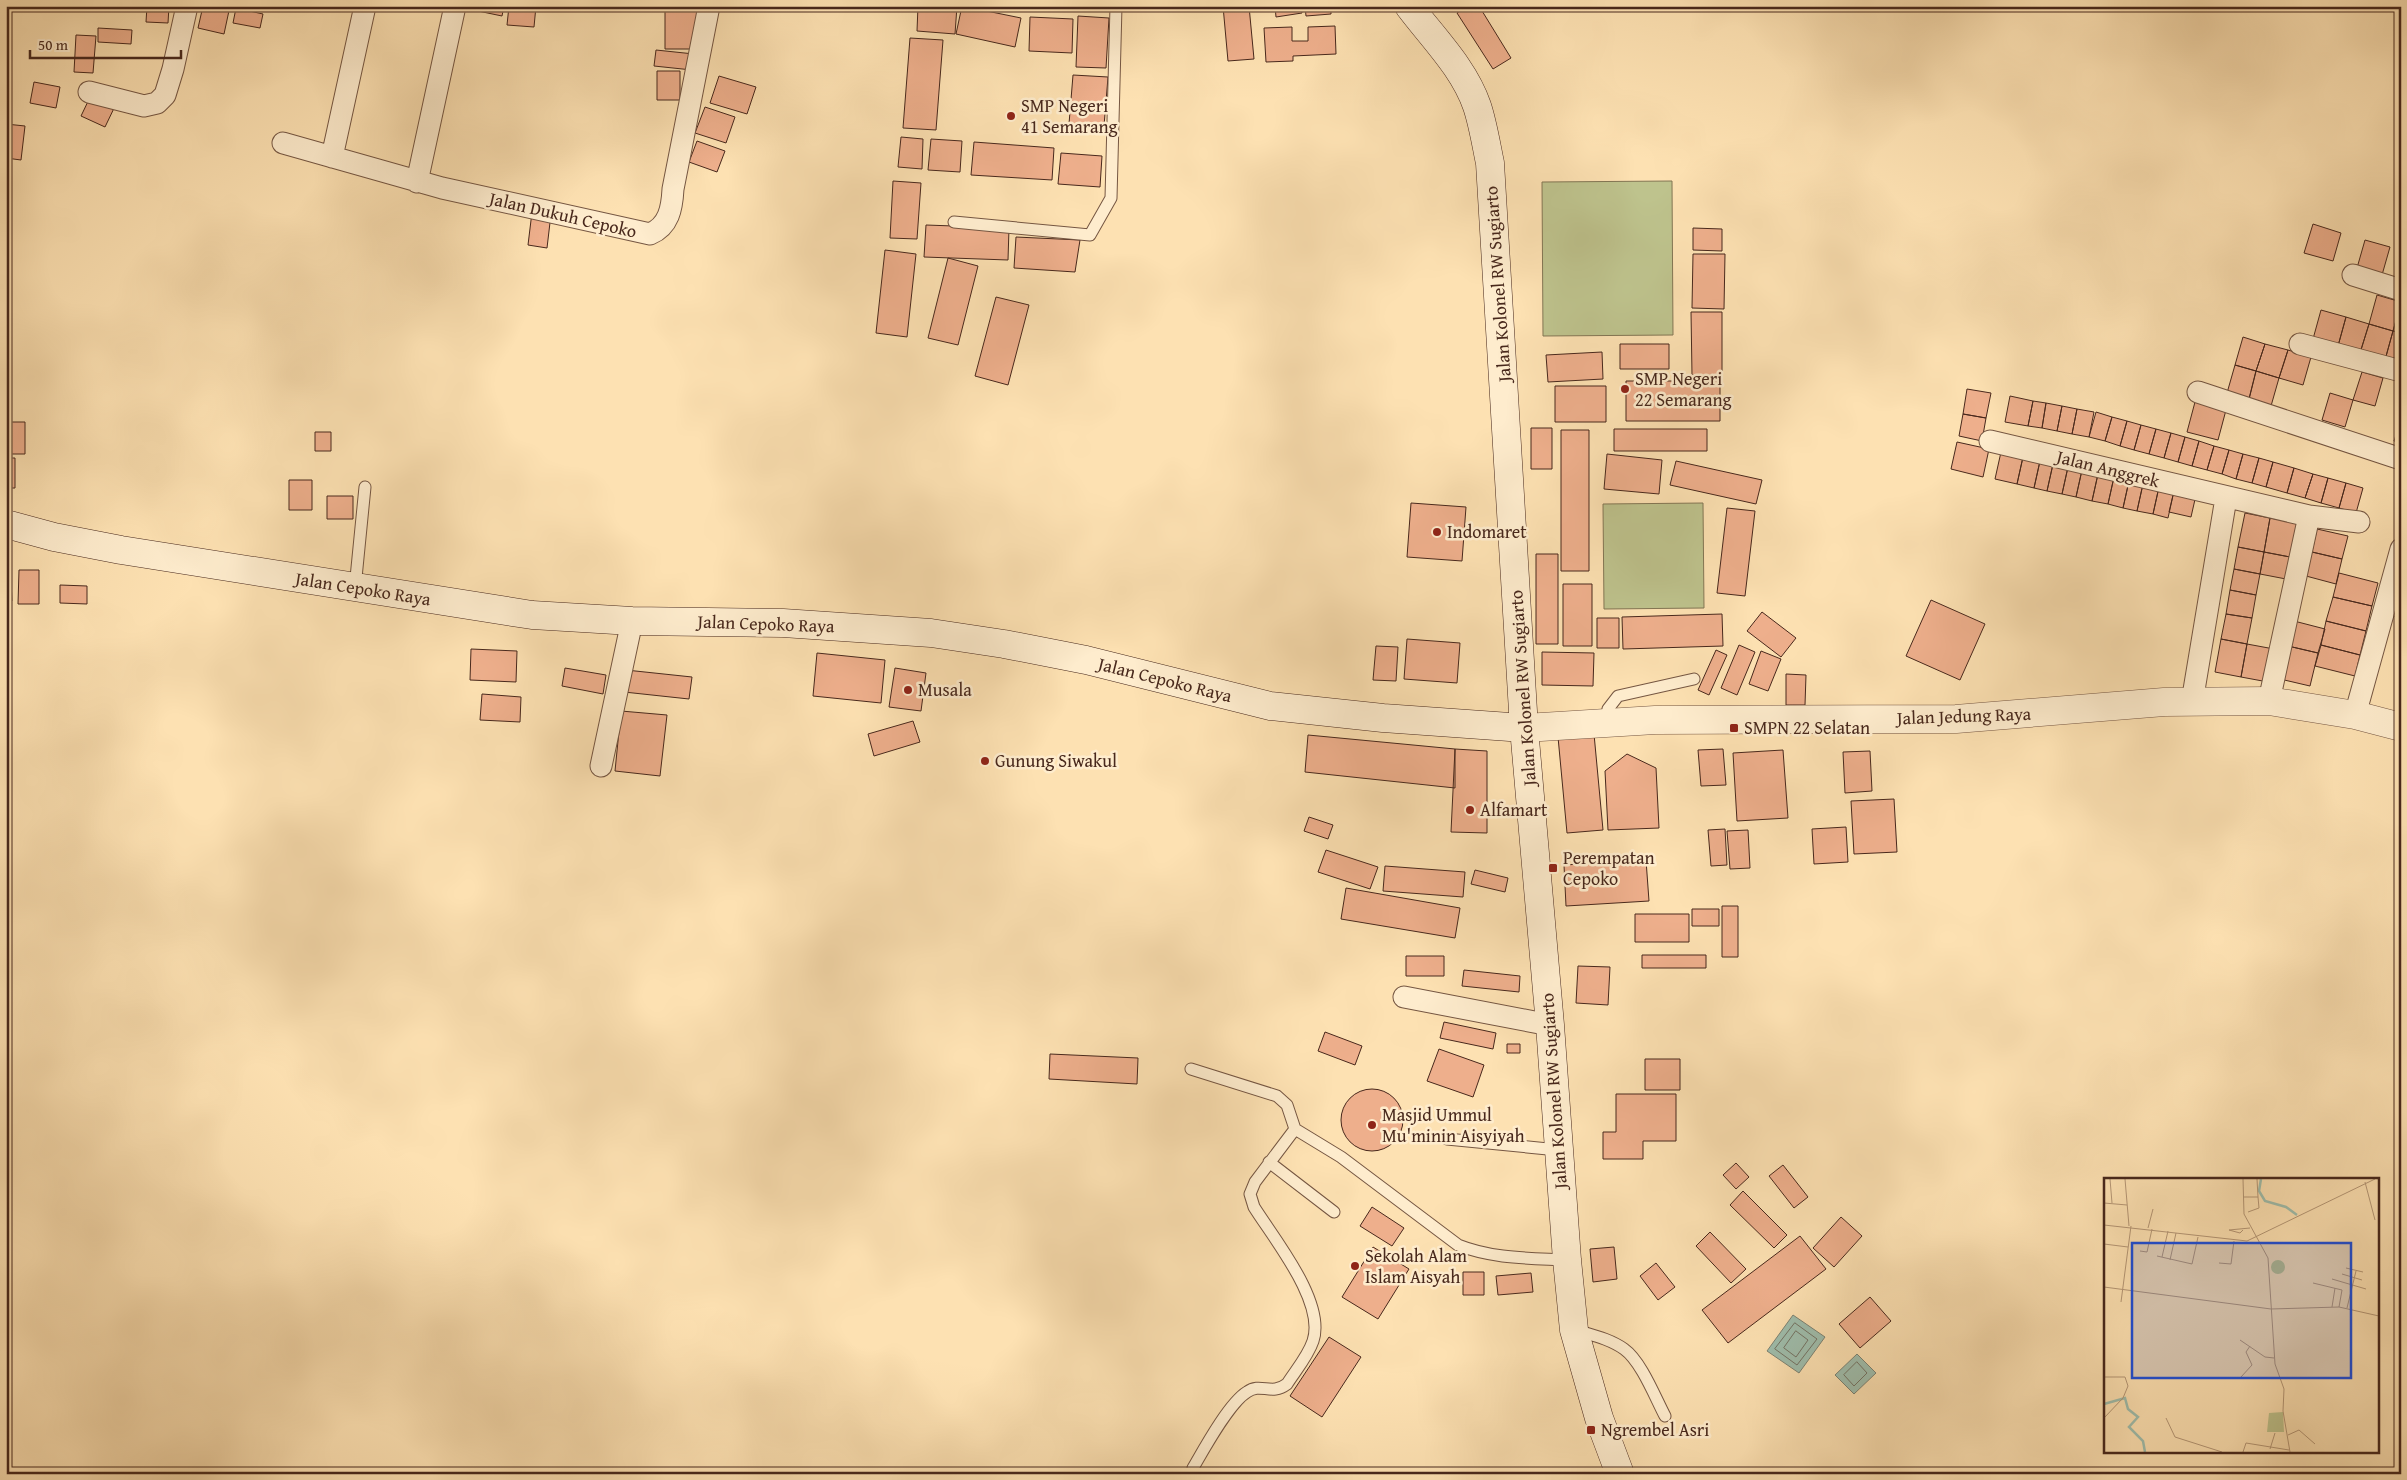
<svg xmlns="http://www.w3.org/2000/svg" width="2407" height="1480" font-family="'Gentium Book Plus',serif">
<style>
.green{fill:#bec38d;stroke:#837654}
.water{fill:#9fbead;stroke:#7c8273}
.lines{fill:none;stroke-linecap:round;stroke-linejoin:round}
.shore{stroke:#747364;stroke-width:1}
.building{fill:#eeaf8c;stroke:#48281c}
.service-casing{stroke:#755642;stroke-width:13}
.minor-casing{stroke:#755642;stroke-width:23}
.tertiary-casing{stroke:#755642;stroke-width:29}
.secondary-casing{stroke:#48281c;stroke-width:29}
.service{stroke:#feeccd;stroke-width:11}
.minor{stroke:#feeccd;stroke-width:21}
.tertiary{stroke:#feeccd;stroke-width:28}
.secondary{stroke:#feeccd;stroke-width:28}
.poi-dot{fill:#8f2418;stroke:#feeccd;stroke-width:2}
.labels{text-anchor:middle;stroke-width:5;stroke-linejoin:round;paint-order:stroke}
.poi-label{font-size:18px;fill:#48281c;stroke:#feeccd;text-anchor:start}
.street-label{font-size:18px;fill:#48281c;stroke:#feeccd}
.inset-river{fill:none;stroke:#9fbead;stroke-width:2.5}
.inset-road{fill:none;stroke:#b59776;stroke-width:1}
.view{fill:#1d4ed8;fill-opacity:0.15;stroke:#1d4ed8;stroke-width:2.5}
.inset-edge{fill:none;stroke:#48281c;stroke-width:2.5}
</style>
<rect width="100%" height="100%" fill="#fde1b2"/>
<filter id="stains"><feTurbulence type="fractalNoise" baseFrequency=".004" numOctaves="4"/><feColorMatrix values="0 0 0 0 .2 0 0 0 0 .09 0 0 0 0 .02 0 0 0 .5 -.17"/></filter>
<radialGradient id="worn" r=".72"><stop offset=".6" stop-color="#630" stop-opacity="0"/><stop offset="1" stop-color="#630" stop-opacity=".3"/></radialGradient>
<path class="green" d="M1672,181L1673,335L1543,336L1542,182Z
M1703,503L1704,608L1604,609L1603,504Z"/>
<path class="water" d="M1793,1315L1825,1337L1799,1373L1767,1351Z
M1857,1354L1876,1373L1854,1394L1835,1375Z"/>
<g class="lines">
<path class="shore" d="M1795,1323L1817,1339L1797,1365L1775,1349Z
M1796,1331L1808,1340L1796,1357L1784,1348Z
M1857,1362L1867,1373L1854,1386L1844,1375Z"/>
</g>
<path class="building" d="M147,6H169L168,23L146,22Z
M203,6H230L224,34L198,28Z
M479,6H504L502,16L478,11Z
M509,6H536L534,27L507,25Z
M918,6H957L955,34L917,31Z
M962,6L1021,18L1015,47L956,34Z
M1223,6H1249L1254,59L1228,61Z
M1275,6H1301L1302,13L1276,17Z
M1305,6H1331V14L1306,16Z
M1467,6H1479L1511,58L1493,69L1457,13Z
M236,8L263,14L260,28L233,23Z
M665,11H697V49H665Z
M1078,16L1109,18L1106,68L1076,67Z
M1030,17L1073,19L1072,53L1029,51Z
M1335,26L1336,54L1293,56V61L1266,62L1264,28L1292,27V41H1308V27Z
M98,28L132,30L131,44L98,42Z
M76,35L96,36L93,73L74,72Z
M910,38L943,40L936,130L903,128Z
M656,50L694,54L692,70L654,66Z
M657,71H680V100H657Z
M1073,75L1108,77L1104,126L1069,124Z
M719,76L756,87L747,114L710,103Z
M34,82L60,87L56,108L30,103Z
M93,91L117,102L105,127L81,116Z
M705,107L735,117L726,143L695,133Z
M6,124L25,126L21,160L6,158Z
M901,137L923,139L922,169L898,167Z
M931,139L962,141L960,172L928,170Z
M697,141L725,151L717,172L689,162Z
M974,142L1054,148L1052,180L971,175Z
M1061,153L1102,156L1100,187L1058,184Z
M893,181L921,183L917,239L890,238Z
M532,212L551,214L547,248L528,245Z
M2313,224L2341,233L2333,261L2304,253Z
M926,225L1009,228L1008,260L924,257Z
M1693,228L1722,229V251L1693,250Z
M1016,237L1080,240L1075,272L1014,268Z
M2365,240L2390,247L2382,275L2357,268Z
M885,250L916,254L907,337L876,333Z
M1693,254H1725L1724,309L1692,308Z
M948,258L978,266L958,345L928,338Z
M2377,295L2401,302L2393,331L2369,324Z
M996,297L1029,305L1008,385L975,376Z
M2401,305V333L2393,331Z
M2321,310L2346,317L2338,346L2313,339Z
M1691,312H1722V375H1692Z
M2346,317L2369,324L2360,353L2338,346Z
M2369,324L2393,331L2385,360L2360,353Z
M2393,331L2401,333V365L2385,360Z
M2243,337L2265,344L2256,371L2235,365Z
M1620,344H1669V369H1620Z
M2265,344L2288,350L2279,378L2256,371Z
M2288,350L2311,357L2303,385L2279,378Z
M1602,352L1603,379L1548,382L1546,355Z
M2235,365L2256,371L2249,399L2227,393Z
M2256,371L2279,378L2271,406L2249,399Z
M2362,372L2383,378L2375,406L2353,400Z
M1626,381H1720V421H1626Z
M1555,386H1606V422H1555Z
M1967,389L1991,393L1986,418L1963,414Z
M2330,393L2353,400L2345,427L2322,420Z
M2010,396L2033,401L2028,426L2005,422Z
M2033,401L2046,403L2042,428L2028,426Z
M2195,402L2226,410L2218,440L2187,432Z
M2046,403L2062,406L2057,431L2042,428Z
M2062,406L2077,409L2072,434L2057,431Z
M2077,409L2094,412L2089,437L2072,434Z
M2096,412L2112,417L2105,441L2089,437Z
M1963,414L1986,418L1982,441L1959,436Z
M2112,417L2127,421L2120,446L2105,441Z
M2401,419V443L2394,441Z
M2127,421L2141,425L2134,450L2120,446Z
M6,422H25V454H6Z
M2141,425L2156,429L2149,454L2134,450Z
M1531,428H1552V469H1531Z
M1614,429H1707V451H1614Z
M2156,429L2171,433L2164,458L2149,454Z
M1561,430H1589V571H1561Z
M315,432H331V451H315Z
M2171,433L2185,437L2178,462L2164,458Z
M2185,437L2199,441L2192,466L2178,462Z
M2199,441L2214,446L2207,470L2192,466Z
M1957,442L1989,449L1983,477L1951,469Z
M2214,446L2229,450L2222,474L2207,470Z
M2229,450L2243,454L2236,479L2222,474Z
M2001,452L2023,457L2017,484L1995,479Z
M1607,454L1662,460L1659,494L1604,489Z
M2243,454L2259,458L2252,483L2236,479Z
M2023,457L2040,461L2034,488L2017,484Z
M6,458H15V488H6Z
M2259,458L2273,462L2266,487L2252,483Z
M1676,461L1762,480L1756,504L1670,485Z
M2040,461L2053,464L2047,491L2034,488Z
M2273,462L2294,468L2287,493L2266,487Z
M2053,464L2068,467L2062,494L2047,491Z
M2068,467L2082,470L2076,497L2062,494Z
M2294,468L2313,474L2305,498L2287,493Z
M2082,470L2098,474L2092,501L2076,497Z
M2098,474L2114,477L2108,504L2092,501Z
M2313,474L2328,478L2321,503L2305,498Z
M2114,477L2129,481L2123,508L2108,504Z
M2328,478L2346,483L2339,508L2321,503Z
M289,480H312V510H289Z
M2129,481L2143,484L2137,511L2123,508Z
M2346,483L2363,488L2356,513L2339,508Z
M2143,484L2159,487L2153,514L2137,511Z
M2159,487L2174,491L2168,518L2153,514Z
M2174,491L2196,495L2191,517L2169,512Z
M327,496H353V519H327Z
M1411,503L1466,507L1462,561L1407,557Z
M1727,508L1755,511L1745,596L1717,593Z
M2245,513L2270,518L2264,552L2238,547Z
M2270,518L2297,523L2290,557L2264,552Z
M2317,529L2348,536L2342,559L2312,552Z
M2238,547L2264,552L2260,574L2234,569Z
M2264,552L2290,557L2286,579L2260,574Z
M2312,552L2342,559L2336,584L2306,576Z
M1536,554H1558V644H1536Z
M6,562H10L12,601H6Z
M2234,569L2260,574L2256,595L2230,590Z
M19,570H39V604H18Z
M2339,573L2378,583L2372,606L2333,597Z
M1563,584H1592V646H1563Z
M60,585L87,586V604L60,603Z
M2230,590L2256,595L2252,618L2226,614Z
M2401,594V618L2395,617Z
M2333,597L2372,606L2366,631L2326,621Z
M1931,600L1985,624L1960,680L1906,656Z
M1762,612L1796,638L1781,657L1747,631Z
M1722,614L1723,646L1623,649L1622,617Z
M2226,614L2252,618L2247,644L2221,639Z
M1597,618H1619V648H1597Z
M2294,621L2325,629L2318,653L2288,646Z
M2326,621L2366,631L2360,655L2321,645Z
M1407,639L1460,643L1457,683L1404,679Z
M2221,639L2247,644L2241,677L2215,672Z
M2247,644L2274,649L2268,682L2241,677Z
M1739,645L1755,652L1737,695L1721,688Z
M2321,645L2360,655L2355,676L2315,666Z
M1376,646L1398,647L1396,681L1373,680Z
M2288,646L2318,653L2310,686L2280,679Z
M471,649L517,651L516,682L470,680Z
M1716,650L1727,655L1709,695L1698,690Z
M1761,651L1781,659L1768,691L1749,684Z
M1542,652L1594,653L1593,686L1542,685Z
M817,653L885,660L881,703L813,696Z
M565,668L606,675L603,694L562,686Z
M895,668L926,673L921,711L889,707Z
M626,670L692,677L689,699L624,692Z
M1786,674L1806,675L1805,705H1786Z
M482,694L521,697L520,722L480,720Z
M621,711L667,715L660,776L615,771Z
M913,721L920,742L874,756L868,734Z
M1594,734L1603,830L1567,833L1558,737Z
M1308,735L1455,749V788L1305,772Z
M1455,749L1487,751V833L1451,832Z
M1723,749L1726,785L1701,786L1698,750Z
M1783,750L1788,818L1737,821L1733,753Z
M1870,751L1872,791L1845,793L1843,752Z
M1627,754L1656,768L1659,828L1608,830L1605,771Z
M1894,799L1897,852L1854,854L1851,801Z
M1309,817L1333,825L1328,839L1304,831Z
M1846,827L1848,862L1814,864L1812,829Z
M1725,829L1727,865L1711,866L1708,830Z
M1748,830L1750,868L1730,869L1727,831Z
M1326,850L1378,867L1370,889L1318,872Z
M1646,860L1649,901L1566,906L1564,865Z
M1385,866L1465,872L1463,897L1383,891Z
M1475,870L1508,878L1505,892L1471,884Z
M1346,888L1460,908L1455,938L1341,919Z
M1722,906H1738V957H1722Z
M1692,909H1719V926H1692Z
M1635,914H1689V942H1635Z
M1642,955H1706V968H1642Z
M1406,956H1444V976H1406Z
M1578,966L1610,967L1608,1005L1576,1003Z
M1464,970L1520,976L1519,992L1462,986Z
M1444,1022L1496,1033L1493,1049L1440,1038Z
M1325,1032L1362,1046L1355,1065L1318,1051Z
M1507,1044H1520V1053H1507Z
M1439,1049L1484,1065L1473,1097L1427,1081Z
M1050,1054L1138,1058L1137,1084L1049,1079Z
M1645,1059H1680V1090H1645Z
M1341 1120a31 31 0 1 1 62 0a31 31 0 1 1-62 0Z
M1616,1094H1676V1141H1643V1159H1603V1132H1616Z
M1736,1163L1749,1177L1736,1189L1723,1175Z
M1783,1165L1808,1197L1794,1208L1769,1176Z
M1743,1191L1787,1235L1774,1248L1730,1205Z
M1372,1207L1404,1228L1392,1246L1360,1226Z
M1841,1217L1862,1236L1834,1267L1813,1248Z
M1710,1232L1746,1269L1731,1283L1696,1246Z
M1800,1236L1826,1269L1728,1343L1702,1310Z
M1373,1247L1409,1269L1378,1319L1342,1297Z
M1614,1247L1617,1279L1593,1282L1590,1249Z
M1656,1263L1675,1287L1658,1300L1640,1276Z
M1463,1272H1484V1295H1463Z
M1531,1273L1533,1292L1498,1295L1496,1276Z
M1870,1297L1891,1321L1860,1348L1839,1324Z
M1329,1337L1361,1357L1322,1417L1290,1396Z"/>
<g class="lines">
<defs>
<path id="service" d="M954,222L1090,235L1111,198L1116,6
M355,588L365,487
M1605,724L1608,709L1618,696L1694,679
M1191,1069L1277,1096L1287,1105L1295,1129L1341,1157L1458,1245C1493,1259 1530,1258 1567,1260
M1447,1139L1558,1150
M1269,1162L1334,1212
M1576,1330C1592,1335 1610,1339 1624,1349C1641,1361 1655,1397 1665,1416
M1193,1468C1204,1449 1229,1403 1247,1392C1261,1382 1271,1396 1287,1384C1296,1370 1308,1356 1313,1341C1326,1302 1274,1239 1254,1207L1250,1194L1255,1182L1295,1129"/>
<path id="minor" d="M89,92L144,106L157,103L165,95L173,69L187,6
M283,143L442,188L650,234C669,226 672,208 673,189L709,6
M332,157L365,6
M417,182L455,6
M2353,275L2401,290
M2300,344L2401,371
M2198,392L2401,459
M1990,441L2309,516L2269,701
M2309,516L2359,522
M2192,702L2226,498
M2355,715L2401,549
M601,766L632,621
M1404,997L1550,1025"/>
<path id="tertiary" d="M1524,728L1655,720L1956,719L2164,702L2269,701L2355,715L2401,727"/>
<path id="secondary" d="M1409,6C1433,38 1464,68 1477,106C1483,124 1486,144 1490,163L1524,728L1550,1025L1567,1260L1574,1330L1599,1418L1620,1474
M6,524L54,537L121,550L532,615L632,621L783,623L931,633L1004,644L1086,660L1270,706L1383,718L1524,728"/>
</defs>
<use href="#service" class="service-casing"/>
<use href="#minor" class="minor-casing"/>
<use href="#tertiary" class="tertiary-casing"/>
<use href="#secondary" class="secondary-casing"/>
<use href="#service" class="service"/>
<use href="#minor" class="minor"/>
<use href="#tertiary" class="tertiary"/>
<use href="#secondary" class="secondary"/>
</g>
<g class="poi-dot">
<circle cx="1011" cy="116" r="5"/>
<circle cx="1625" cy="389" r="5"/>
<circle cx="1437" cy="532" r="5"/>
<circle cx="908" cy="690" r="5"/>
<rect x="1729" y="723" width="10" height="10" rx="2.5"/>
<circle cx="985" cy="761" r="5"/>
<circle cx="1470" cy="810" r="5"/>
<rect x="1548" y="863" width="10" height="10" rx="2.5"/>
<circle cx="1372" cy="1125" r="5"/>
<circle cx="1355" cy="1266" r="5"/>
<rect x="1586" y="1425" width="10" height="10" rx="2.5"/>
</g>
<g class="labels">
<g class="poi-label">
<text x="1021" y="112">SMP Negeri<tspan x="1021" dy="21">41 Semarang</tspan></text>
<text x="1635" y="385">SMP Negeri<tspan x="1635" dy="21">22 Semarang</tspan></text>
<text x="1447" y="538">Indomaret</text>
<text x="918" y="696">Musala</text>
<text x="1744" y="734">SMPN 22 Selatan</text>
<text x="995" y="767">Gunung Siwakul</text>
<text x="1480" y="816">Alfamart</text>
<text x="1563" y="864">Perempatan<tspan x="1563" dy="21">Cepoko</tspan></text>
<text x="1382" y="1121">Masjid Ummul<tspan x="1382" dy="21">Mu'minin Aisyiyah</tspan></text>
<text x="1365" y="1262">Sekolah Alam<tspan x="1365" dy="21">Islam Aisyah</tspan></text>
<text x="1601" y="1436">Ngrembel Asri</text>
</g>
<g class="street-label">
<text transform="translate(563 215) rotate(13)" y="6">Jalan Dukuh Cepoko</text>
<text transform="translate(1498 284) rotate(-94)" y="6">Jalan Kolonel RW Sugiarto</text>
<text transform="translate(2108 469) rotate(14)" y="6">Jalan Anggrek</text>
<text transform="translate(363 589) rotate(9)" y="6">Jalan Cepoko Raya</text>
<text transform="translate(766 624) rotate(2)" y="6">Jalan Cepoko Raya</text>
<text transform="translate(1165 680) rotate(14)" y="6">Jalan Cepoko Raya</text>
<text transform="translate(1523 688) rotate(-94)" y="6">Jalan Kolonel RW Sugiarto</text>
<text transform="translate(1964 716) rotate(-2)" y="6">Jalan Jedung Raya</text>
<text transform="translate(1554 1091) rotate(-94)" y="6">Jalan Kolonel RW Sugiarto</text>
</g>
</g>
<g transform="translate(2104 1178)">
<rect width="275" height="275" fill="#fde1b2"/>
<path d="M167 89a7 7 0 1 1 14 0a7 7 0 1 1-14 0ZM179,234L180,254H163L165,235Z" fill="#bec38d"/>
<path class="inset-river" d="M157,1L155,13L161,23L182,29L193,37M0,226L21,220L24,231L34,239L25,249L39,263L41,274"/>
<path class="inset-road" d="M6,1L8,25M21,1L25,48M139,1L140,36L164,80L171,186L180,211L179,233L186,274M261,4L271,42M139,19H154L153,1M0,25L23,27M144,34L155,30L154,19M0,47L143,63L271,1M44,50L49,31M139,52L136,55L125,52L146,50M0,66L24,69M36,73L43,74L48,51M53,78L88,86L94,59M58,79L64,53M66,82L72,55M115,85L127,86L130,63M242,90L259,94M238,96L258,102M228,101L262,111M209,105L238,112L235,129M0,109L167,131M17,124L27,48M228,129L231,110M243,130L252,93M167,131L235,129L275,138M136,162L161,179L170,180M0,199H21L24,208L19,220L0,240M137,199L148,187L142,174L146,168M62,240L71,259L118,274M184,257L195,252L211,266M166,271L171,255M139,274L142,265L185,272"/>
<path class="view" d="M28,65H247V200H28Z"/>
<rect width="275" height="275" class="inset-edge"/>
</g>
<rect width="2407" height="1480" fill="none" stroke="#fde1b2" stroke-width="25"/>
<rect x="8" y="8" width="2392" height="1465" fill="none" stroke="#48281c" stroke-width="2.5"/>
<rect x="12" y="12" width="2382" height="1455" fill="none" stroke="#48281c"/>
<path d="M30 50v8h151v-8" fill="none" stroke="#48281c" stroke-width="2.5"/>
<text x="38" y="50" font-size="15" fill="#48281c" stroke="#feeccd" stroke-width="4" paint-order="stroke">50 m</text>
<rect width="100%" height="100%" filter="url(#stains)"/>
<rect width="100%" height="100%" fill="url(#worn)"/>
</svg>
